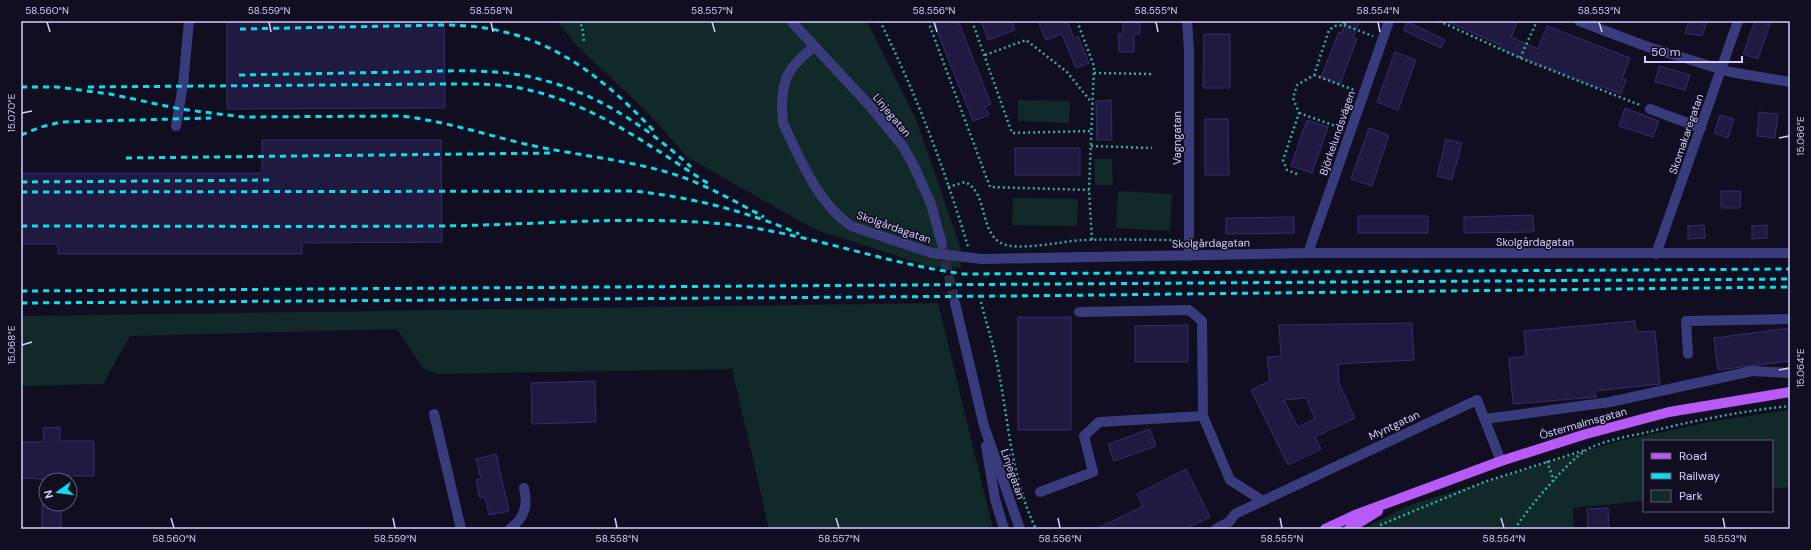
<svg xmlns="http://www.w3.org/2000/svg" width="1811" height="550" font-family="'DM Sans',sans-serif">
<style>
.green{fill:#112928}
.building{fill:#211a40;stroke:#372d6b;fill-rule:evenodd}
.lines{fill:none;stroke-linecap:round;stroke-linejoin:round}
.minor-tunnel{stroke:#2d2b41;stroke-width:10;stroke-dasharray:10 5;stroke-linecap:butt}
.path{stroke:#32ada1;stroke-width:2.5;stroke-dasharray:2 3;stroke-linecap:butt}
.minor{stroke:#3a3b7d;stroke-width:10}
.major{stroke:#b75af8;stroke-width:10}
.rail{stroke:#09e0ee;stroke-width:3;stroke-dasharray:6 5;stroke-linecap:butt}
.ticks{fill:none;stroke:#d2cefd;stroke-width:1.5}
.labels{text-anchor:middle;stroke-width:3;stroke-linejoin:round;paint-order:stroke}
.street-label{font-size:11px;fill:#d2cefd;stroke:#100e20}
.neatline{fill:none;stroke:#d2cefd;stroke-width:1.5}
.ticks-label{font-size:10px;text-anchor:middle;fill:#d2cefd}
</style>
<rect width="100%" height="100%" fill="#100e20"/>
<path class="green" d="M557,21H867L916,119L961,249V268L931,267L814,229L687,157L648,113L577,46Z
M1018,100L1070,101L1069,123L1018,121Z
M1094,159H1112L1113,185H1095Z
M1118,191L1172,194L1170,231L1116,228Z
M1013,198L1078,199L1077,226L1012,225Z
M938,303L993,529H769L732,369L437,374L423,368L397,329L130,336L103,384L21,386V316Z
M1789,410L1790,487L1772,489V441H1644V501L1573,508L1574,529H1362L1410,505L1619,441L1714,421Z"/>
<path class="building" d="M227,21H444L445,108L227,109Z
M933,21H958L991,104L985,107L989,115L973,121Z
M981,21H1012L1015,30L988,40Z
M1038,21H1067L1074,38L1078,36L1089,63L1076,68L1062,34L1046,40Z
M1123,21H1140V34H1134V52H1119L1118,34H1123Z
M1346,21H1359L1353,38L1357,39L1340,84L1321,77L1339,32L1342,33Z
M1446,21H1518L1511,37L1538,49L1547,26L1630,58L1622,79L1626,80L1621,94L1600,86L1599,88L1501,49L1502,46Z
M1689,21H1707L1702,36L1685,33Z
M1755,21H1771L1758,59L1743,54Z
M1408,22L1445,40L1441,48L1403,30Z
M1204,34H1230V88H1203Z
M1395,52L1416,60L1398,110L1377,102Z
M1659,66L1690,75L1685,90L1655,82Z
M1111,100L1112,140H1097L1096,101Z
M1625,108L1659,121L1653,137L1619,126Z
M1759,112L1778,114L1775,138L1757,136Z
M1720,115L1734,119L1728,138L1714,133Z
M1205,119H1228L1229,175H1205Z
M1307,120L1328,127L1312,173L1291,166Z
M1369,128L1389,135L1372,186L1351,179Z
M1446,139L1462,143L1452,180L1437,176Z
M262,140H441L442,242L302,243V254H58V244H21V173H262Z
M1015,148H1080V175H1015Z
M1721,191H1741L1740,208H1721Z
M1533,215L1534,232L1464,233V217Z
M1358,216H1428V233H1358Z
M1294,217V233L1226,234V218Z
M1704,225L1705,238L1688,239V226Z
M1767,225V238L1752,239V226Z
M1018,317H1071V430H1018Z
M1635,321L1636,332L1655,331L1660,384L1595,391L1596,397L1513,404L1509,358L1526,356L1524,331Z
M1412,323L1414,360L1338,364L1339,383L1355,418L1315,437L1321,449L1288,465L1251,390L1270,381L1267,357L1281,356L1279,325ZM1306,398L1315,419L1298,427L1284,400Z
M1188,325V362H1135V326Z
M1790,328V361L1718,370L1714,338Z
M595,381L596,422L532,424L531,383Z
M60,427V441H94V476H61V480L21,478V442H44L43,428Z
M1150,429L1156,446L1114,461L1108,444Z
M496,454L509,511L489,515L485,497L480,498L476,480L481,479L476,459Z
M1186,469L1210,517L1185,529H1096L1143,506L1137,494Z
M42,504H61V529H42Z
M1608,508L1609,529H1588L1587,509Z"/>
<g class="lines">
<path class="minor-tunnel" d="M942,246L955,303"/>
<path class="path" d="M577,21L582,26L584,41
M880,21C916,94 945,169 968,247
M928,21L990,187L1089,190
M972,21L1012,133L1092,131
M1077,21L1094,66L1089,190L1092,240
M1439,21L1520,58L1640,105
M1344,25L1373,36
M985,55L1026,40L1067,72L1092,103
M1520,58L1537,21
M1094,73L1153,74
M1314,75L1354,90
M1299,113L1341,128
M1091,146L1152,148
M1297,174L1287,170L1283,160L1299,113L1293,98L1297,85L1314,75L1329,30L1335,26L1344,25L1345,21
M948,187L965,182C988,192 979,231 1001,243C1017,252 1063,241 1082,240C1115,239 1147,240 1180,240
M981,302C987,326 995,349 999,373C1009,426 1012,480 1036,529
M1547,461L1554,481
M1380,525L1484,482L1585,450
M1515,529C1526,510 1567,462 1586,450C1599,442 1628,436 1644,433C1692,421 1741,411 1790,406"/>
<path class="minor" d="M791,21L869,105L902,145L913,164L931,204L942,244
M1187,21L1189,50V256
M1579,21L1648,47L1730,72L1790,82
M814,46C807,53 798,60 792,68C781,83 781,105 783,123C800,159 817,202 851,226L932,253L982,259L1308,253H1790
M1650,109L1701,128
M176,126L183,85L189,21
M1308,253L1389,21
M1656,254L1738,21
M955,303L984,426L1020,529
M1079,312L1189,310L1202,321L1203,416L1230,480L1263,501
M1688,354L1686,321L1790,319
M434,414L461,529
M1485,419L1610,402L1752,371L1790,373
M986,446L995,499L1004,529
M1040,492L1093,472L1084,436L1099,422L1203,416
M510,529C525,517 528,506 524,488
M1216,529L1229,522L1235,514L1477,400L1501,461"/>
<path class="major" d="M1325,529L1355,515L1501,461L1586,434L1669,412L1790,392
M1349,529L1378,511"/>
<path class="rail" d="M240,29L444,25C536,25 593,67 654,131
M239,75C294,74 350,73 405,72C447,71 495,68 535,78C595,92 646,126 691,167
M21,87H57L110,94L180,109L243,117L401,116C444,121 483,134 525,144C573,155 623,159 670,173C703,183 734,201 764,217
M88,87L445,84C471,84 498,83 524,89C593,103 651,147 709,184
M21,135L41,127L61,122L211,118
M126,158L553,153
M21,182L273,180
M21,192L634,191C690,197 747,211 799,234
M21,226C161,226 301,227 440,226C531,225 622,216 712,223C798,229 879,263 964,274L1790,269
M21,291L1790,279
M21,303L1008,296L1790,287"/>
</g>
<path class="ticks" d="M47,22L50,32M269,22L271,32M491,22L493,32M712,22L715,32M934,22L937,32M1156,22L1158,32M1378,22L1380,32M1599,22L1602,32M22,113L32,111M1779,138L1789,136M22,345L32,342M1779,370L1789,368M171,518L174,528M393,518L395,528M615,518L617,528M836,518L839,528M1058,518L1060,528M1280,518L1282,528M1501,518L1504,528M1723,518L1725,528"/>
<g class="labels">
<g class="street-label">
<text transform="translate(892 115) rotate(50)" y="4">Linjegatan</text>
<text transform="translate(1337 133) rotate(-71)" y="4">Björkelundsvägen</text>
<text transform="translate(1686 134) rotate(-71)" y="4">Skomakaregatan</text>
<text transform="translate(1177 138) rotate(-90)" y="4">Vagngatan</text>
<text transform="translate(894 227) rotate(19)" y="4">Skolgårdagatan</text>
<text x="1535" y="246">Skolgårdagatan</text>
<text transform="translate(1211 243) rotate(-1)" y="4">Skolgårdagatan</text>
<text transform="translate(1583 423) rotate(-16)" y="4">Östermalmsgatan</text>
<text transform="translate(1394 425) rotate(-25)" y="4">Myntgatan</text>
<text transform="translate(1013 474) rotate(71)" y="4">Linjegatan</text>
</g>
</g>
<rect width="1811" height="550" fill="none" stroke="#100e20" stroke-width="44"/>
<rect x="1643" y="440" width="130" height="72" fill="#100e20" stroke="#5e5b78"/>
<rect x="1651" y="453" width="20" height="6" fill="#b75af8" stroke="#5e5b78"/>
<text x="1679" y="460" font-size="12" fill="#d2cefd">Road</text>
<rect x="1651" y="473" width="20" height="6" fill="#09e0ee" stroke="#5e5b78"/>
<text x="1679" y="480" font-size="12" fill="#d2cefd">Railway</text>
<rect x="1651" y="490" width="20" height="12" fill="#112928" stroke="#5e5b78"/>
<text x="1679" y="500" font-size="12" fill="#d2cefd">Park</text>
<g transform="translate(58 492) rotate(256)"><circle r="19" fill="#100e20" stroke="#5e5b78"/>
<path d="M0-3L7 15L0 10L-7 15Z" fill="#09e0ee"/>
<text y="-6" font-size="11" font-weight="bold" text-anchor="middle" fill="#d2cefd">N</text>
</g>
<path d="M1645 56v6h97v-6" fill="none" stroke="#d2cefd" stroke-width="2"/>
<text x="1651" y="56" font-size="12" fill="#d2cefd" stroke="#100e20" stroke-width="3" paint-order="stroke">50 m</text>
<rect x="22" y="22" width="1767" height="506" class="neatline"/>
<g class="ticks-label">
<text x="47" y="14">58.560°N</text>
<text x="269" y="14">58.559°N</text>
<text x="491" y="14">58.558°N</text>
<text x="712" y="14">58.557°N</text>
<text x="934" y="14">58.556°N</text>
<text x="1156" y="14">58.555°N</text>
<text x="1378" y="14">58.554°N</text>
<text x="1599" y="14">58.553°N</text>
<text transform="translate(11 113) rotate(-90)" y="4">15.070°E</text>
<text transform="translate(1800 136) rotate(-90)" y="4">15.066°E</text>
<text transform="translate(11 345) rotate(-90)" y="4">15.068°E</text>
<text transform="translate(1800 368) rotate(-90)" y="4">15.064°E</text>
<text x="174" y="542">58.560°N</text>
<text x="395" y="542">58.559°N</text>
<text x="617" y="542">58.558°N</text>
<text x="839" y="542">58.557°N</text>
<text x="1060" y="542">58.556°N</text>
<text x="1282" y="542">58.555°N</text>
<text x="1504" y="542">58.554°N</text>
<text x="1725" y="542">58.553°N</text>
</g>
</svg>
